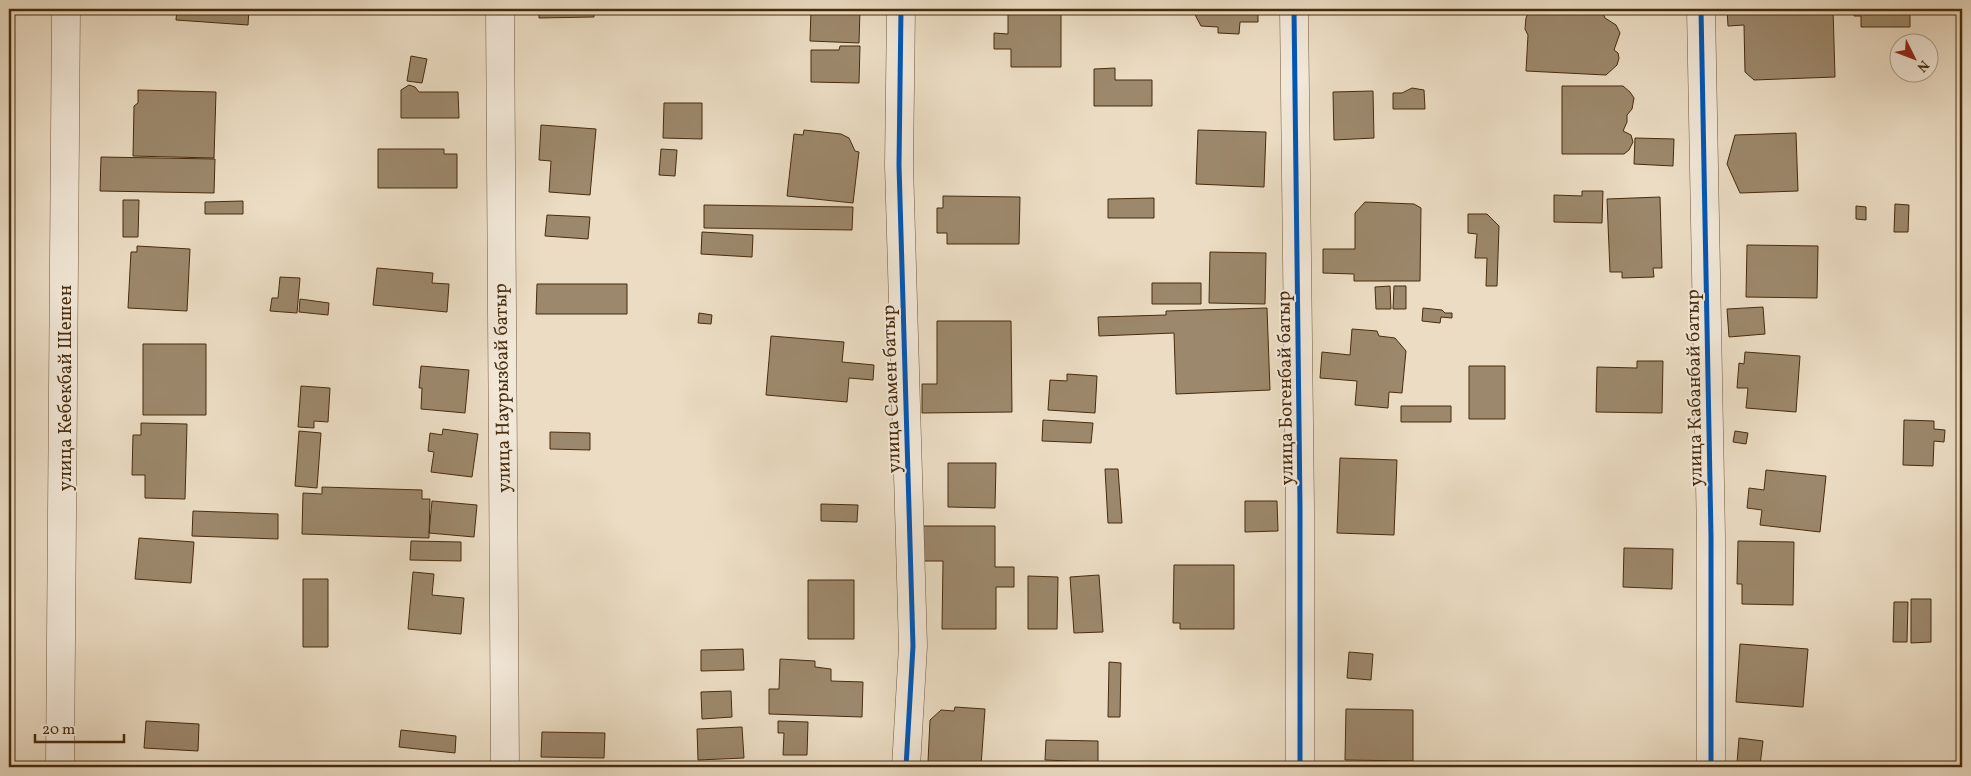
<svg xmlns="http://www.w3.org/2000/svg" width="1971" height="776" font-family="Vollkorn,serif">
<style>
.building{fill:#9c886c;stroke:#472c0d}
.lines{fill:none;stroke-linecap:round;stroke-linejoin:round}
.street-casing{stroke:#70583a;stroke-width:29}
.street{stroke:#f2e8d8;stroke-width:28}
.cycleway-casing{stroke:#f2e8d8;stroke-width:8}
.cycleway{stroke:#0057b8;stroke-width:5}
.labels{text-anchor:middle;stroke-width:4;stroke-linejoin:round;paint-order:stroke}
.street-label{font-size:19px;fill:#472c0d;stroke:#f2e8d8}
</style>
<rect width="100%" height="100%" fill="#ebdcc3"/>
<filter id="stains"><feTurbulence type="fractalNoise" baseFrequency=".004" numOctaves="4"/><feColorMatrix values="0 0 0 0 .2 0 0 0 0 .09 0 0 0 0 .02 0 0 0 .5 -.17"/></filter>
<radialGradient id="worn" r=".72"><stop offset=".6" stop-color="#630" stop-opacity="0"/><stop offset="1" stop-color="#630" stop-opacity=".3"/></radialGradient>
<path class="building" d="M177,9H249L248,25L176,20Z
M539,9H594V17L539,18Z
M811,9H860L859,43L810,41Z
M1192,9H1258V22H1240L1239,34L1218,33V27L1201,26Z
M1530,9H1601L1605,18L1616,25L1620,33L1614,50L1618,53L1619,58L1617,65L1606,75L1526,71L1528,35L1525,29L1526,18Z
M1727,9H1833L1835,77L1754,80L1745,72L1744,25L1728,26Z
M1854,9H1910V27H1861V16H1854Z
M1008,13H1061V67H1011V49H994V33L1008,34Z
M840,46H860L859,83L811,82V50H839Z
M411,56L427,59L422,83L407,81Z
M1115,68V80H1152V106H1094V69Z
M409,85L415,87L419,92H458L459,118H401V90Z
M1562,86H1623L1630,92L1634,98L1632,109L1627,115V122L1623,131L1631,135L1633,142L1629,150L1624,154H1562Z
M1412,88L1424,90L1425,109H1393V93H1402Z
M138,90L216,92L214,158L133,156L134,106L138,103Z
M1373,91L1374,138L1334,140L1333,92Z
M664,103H702V139L663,138Z
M541,125L596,129L590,195L549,192L551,161L539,160Z
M804,130L841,134L849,138L855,151L859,152L853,203L787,196L794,134L803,135Z
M1198,130L1266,132L1264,187L1196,184Z
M1796,133L1798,191L1740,193L1727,164L1735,135Z
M1635,138L1674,139L1673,166L1634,164Z
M378,149H444V154H457V188H378Z
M661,149L677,150L675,176L659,175Z
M101,157L215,159L214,193L100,191Z
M1582,191H1603L1602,223L1554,222V195L1582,196Z
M943,196L1020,197L1019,244H947V233H937V208H943Z
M1660,197L1662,268H1653L1654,277L1622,278V272H1610L1607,199Z
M1154,198V218H1108V199Z
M123,200H139L138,237H123Z
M243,201V214H205V202Z
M1365,202L1414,204L1421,208L1420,281H1354V274L1323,273V249H1355V213Z
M1895,204L1909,205L1908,232H1894Z
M704,205L853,207L852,230L704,228Z
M1856,206L1866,207V220L1856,219Z
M1468,214H1487L1499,226L1497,286H1486L1487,258H1475L1477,234L1468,233Z
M547,215L590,217L588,239L545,236Z
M702,232L753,235L752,257L701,254Z
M1747,245L1818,246L1817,298L1746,297Z
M137,246L190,249L187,311L128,308L131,252H137Z
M1210,252L1266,253L1265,304L1209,303Z
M377,268L433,273L432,283L449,284L447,312L373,305Z
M280,277L300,278L297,313L270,311L272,298H278Z
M1152,283H1201V304H1152Z
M537,284H627V314H536Z
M1390,286L1391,309H1376L1375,287Z
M1394,286H1406V309H1393Z
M300,299L329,303L328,315L299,312Z
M1763,307L1765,334L1729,337L1727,309Z
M1267,308L1270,390L1176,394L1174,333L1099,336L1098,317L1166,315V311Z
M1423,308L1442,310L1445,313H1452V318L1441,317L1440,323L1422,321Z
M699,313L712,315L711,324L698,323Z
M937,321H1011L1012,412L922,413V384H937Z
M1352,329L1377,331L1379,336L1395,338L1406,351L1402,393L1389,392L1388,408L1355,405L1357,381L1320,378L1322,352L1350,355Z
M771,336L844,342L842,362L874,365L873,380L849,378L847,402L766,395Z
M143,344H206V415H143Z
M1745,352L1800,356L1796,412L1746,408L1748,388H1737L1739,363L1744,364Z
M1637,361H1663L1662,413L1596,412L1597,367L1637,368Z
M421,366L469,370L465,413L421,409L422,388H419Z
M1469,366H1505V419H1469Z
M1067,374L1097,376L1095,413L1048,410L1050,380L1067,381Z
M1962,379V416H1960Z
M301,386L330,388L328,422L314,421V428L298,427Z
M1401,406H1451V422H1401Z
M1043,420L1093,423L1091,443L1042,441Z
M1904,420L1934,421V429L1945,430L1944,442L1934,441L1933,466L1903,465Z
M141,423L187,424L185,499L145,498V475H132L133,435H141Z
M443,429L478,434L472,477L431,472L434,452L428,451L430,433L442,435Z
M299,431L321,433L317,488L295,486Z
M1735,431L1748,433L1746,444L1733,442Z
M550,432L590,433V450L550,449Z
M1340,458L1397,460L1394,535L1337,533Z
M948,463H996L995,508L948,507Z
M1105,469H1118L1122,523H1108Z
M1766,470L1826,476L1820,532L1760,525L1762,510L1747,508L1749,488L1764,490Z
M322,487L422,490V499H430L429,538L302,534L303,493L322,494Z
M432,501L477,505L474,537L429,533Z
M1245,501H1277L1278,531L1245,532Z
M821,504L858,505L857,522L821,521Z
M193,511L278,514V539L192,536Z
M921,526H995V567H1014V587H996V629H942L943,561H921Z
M139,538L194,542L191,583L135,579Z
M411,541L461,542V561L410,560Z
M1738,541L1794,542L1793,605L1742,604V584H1737Z
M1624,548L1673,549L1672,589L1623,587Z
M1174,565H1234V629H1180V623H1173Z
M413,572L434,574L432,595L464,598L461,634L408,629Z
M1099,575L1103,632L1074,633L1070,577Z
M1028,576L1058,577L1057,629H1028Z
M303,579H328V647H303Z
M808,580H854V639H808Z
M1911,599H1931V642L1911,643Z
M1894,602H1908L1907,642H1893Z
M1740,644L1808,649L1803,707L1736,702Z
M743,649L744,670L701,671V650Z
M1349,652L1373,654L1371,680L1347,678Z
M780,659L815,661V667L831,669V681L863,682L862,717L769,714V689H779Z
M1109,662L1121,663L1120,717H1108Z
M731,691L732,717L702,719L701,692Z
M955,707L985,709L981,766L928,762L930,720L941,710L954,711Z
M1346,709L1413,710V761L1345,760Z
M146,721L199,724L198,751L144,748Z
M778,721L808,722L807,755H783L784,733H778Z
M742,727L744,758L698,760L697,729Z
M401,730L456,736L455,753L399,747Z
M542,732L605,733L604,758L541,757Z
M1739,738L1763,741L1760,765L1737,763Z
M1046,740L1098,741V762L1045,760Z"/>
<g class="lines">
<defs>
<path id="street" d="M500,9L505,767
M901,9L899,165L913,646L906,767
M1294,9L1300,507V767
M1701,9L1711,536V767
M60,767L66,9"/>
</defs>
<use href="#street" class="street-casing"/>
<use href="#street" class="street"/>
<defs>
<path id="cycleway" d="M901,9L899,165L913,646L906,767
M1294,9L1300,507V767
M1701,9L1711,536V767"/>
</defs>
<use href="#cycleway" class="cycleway-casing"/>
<use href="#cycleway" class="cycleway"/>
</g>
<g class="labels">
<g class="street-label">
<text transform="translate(64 388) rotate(-90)" y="7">улица Кебекбай Шешен</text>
<text transform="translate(501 388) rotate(-91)" y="7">улица Наурызбай батыр</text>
<text transform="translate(1284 388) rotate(-91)" y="7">улица Богенбай батыр</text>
<text transform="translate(1693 388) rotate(-91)" y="7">улица Кабанбай батыр</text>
<text transform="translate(890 389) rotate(-92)" y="7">улица Самен батыр</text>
</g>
</g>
<rect width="1971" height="776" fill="none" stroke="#ebdcc3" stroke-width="30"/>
<rect x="10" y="10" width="1951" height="756" fill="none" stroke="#472c0d" stroke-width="2.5"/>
<rect x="15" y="15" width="1941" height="746" fill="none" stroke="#472c0d"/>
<g transform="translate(1914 58) rotate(132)"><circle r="24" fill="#f2e8d8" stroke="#ae9d87"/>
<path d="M0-4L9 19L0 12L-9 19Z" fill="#8f2418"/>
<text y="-8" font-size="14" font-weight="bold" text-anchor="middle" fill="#472c0d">N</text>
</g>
<path d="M35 734v8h89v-8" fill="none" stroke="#472c0d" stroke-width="2.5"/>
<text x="42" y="734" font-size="15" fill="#472c0d" stroke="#f2e8d8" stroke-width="4" paint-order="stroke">20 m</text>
<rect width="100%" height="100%" filter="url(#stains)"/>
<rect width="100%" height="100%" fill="url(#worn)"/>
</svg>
